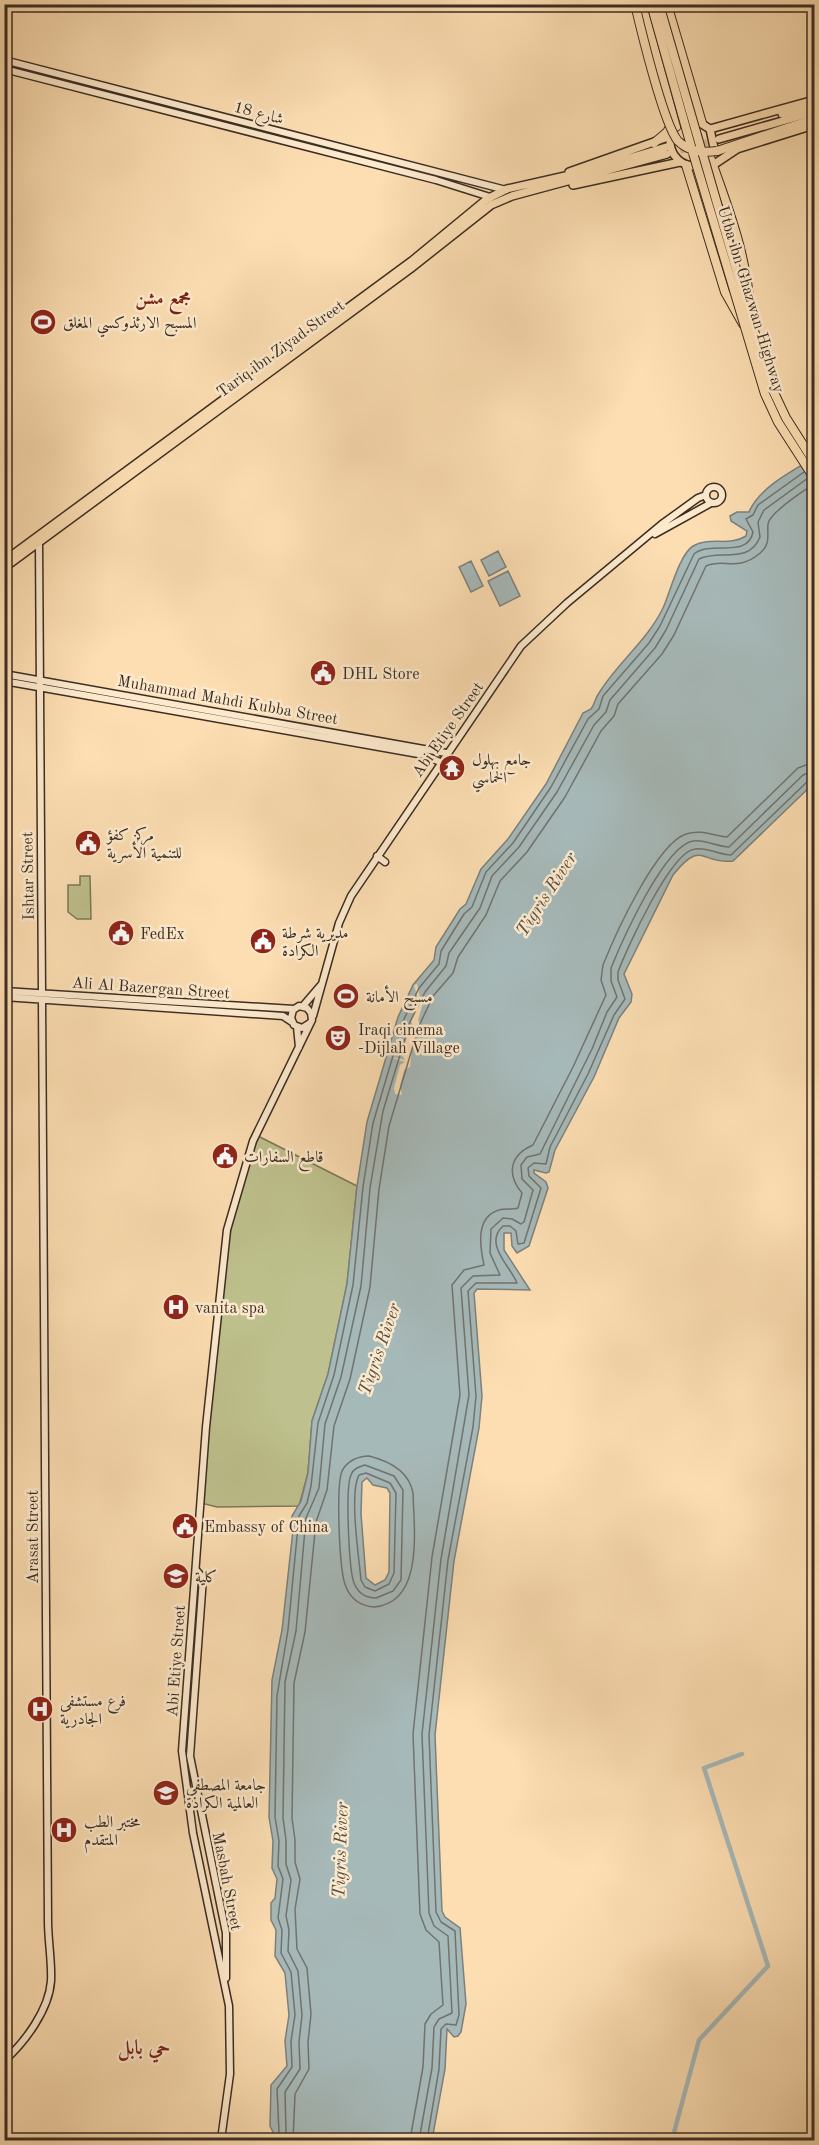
<svg xmlns="http://www.w3.org/2000/svg" width="819" height="2145" font-family="'Old Standard TT',Amiri,serif">
<style>
.park{fill:#bec18d;stroke:#7d7758;stroke-width:1.5}
.water{fill:#a6b9b9;stroke:#7c817d;stroke-width:1.5;fill-rule:evenodd}
.pier{fill:#fcdeb2}
.lines{fill:none;stroke-linecap:round;stroke-linejoin:round}
.shore{stroke:#71736e;stroke-width:1.5}
.canal{stroke:#a6b9b9;stroke-width:4.5}
.primary-tunnel{stroke:#d6bb95;stroke-width:7;stroke-dasharray:7 3.5;stroke-linecap:butt}
.secondary-casing{stroke:#3c2d23;stroke-width:9}
.primary-casing{stroke:#3c2d23;stroke-width:10}
.highway-casing{stroke:#3c2d23;stroke-width:10}
.secondary{stroke:#fdeacd;stroke-width:6}
.primary{stroke:#fcdeb2;stroke-width:7}
.highway{stroke:#fcdeb2;stroke-width:8}
.highway-bridge-casing{stroke:#3c2d23;stroke-width:10;stroke-linecap:butt}
.highway-bridge{stroke:#fcdeb2;stroke-width:8}
.labels{text-anchor:middle;stroke-width:5;stroke-linejoin:round;paint-order:stroke}
.street-label{font-size:16px;fill:#3c2d23;stroke:#fdeacd}
.poi-label{font-size:16px;fill:#3c2d23;stroke:#fdeacd;text-anchor:start}
.neighbourhood-label{font-size:18px;font-weight:bold;fill:#7a1f14;stroke:#fdeacd}
.water-label{font-size:18px;font-style:italic;fill:#565048;stroke:#fdeacd}
.quarter-label{font-size:20px;font-weight:bold;fill:#7a1f14;stroke:#fdeacd}
</style>
<rect width="100%" height="100%" fill="#fcdeb2"/>
<filter id="stains"><feTurbulence type="fractalNoise" baseFrequency=".00333" numOctaves="4"/><feColorMatrix values="0 0 0 0 .2 0 0 0 0 .09 0 0 0 0 .02 0 0 0 .5 -.17"/></filter>
<radialGradient id="worn" r=".72"><stop offset=".6" stop-color="#630" stop-opacity="0"/><stop offset="1" stop-color="#630" stop-opacity=".3"/></radialGradient>
<path class="park" d="M80,876H90L91,919H77L68,912V885H80Z
M256,1135L357,1186L347,1284L328,1374L312,1421L308,1473L299,1506L217,1507L201,1503L224,1271L236,1197Z"/>
<path class="water" d="M814,458V783L733,861C701,865 703,838 673,875L624,974L632,994L631,1002L619,1018L594,1077L555,1150L549,1172L546,1173L534,1170V1173L546,1182L548,1188L529,1246L517,1253L512,1246L511,1233H504V1250L530,1290L477,1289L474,1293L482,1396L479,1428L454,1561L435,1735L442,1911L445,1917L460,1928L466,2004L461,2032L458,2036L454,2037L447,2029L445,2069L432,2140H270L273,2132L270,2126L271,2085L287,2066L285,2041L289,2015L285,1973L275,1956L276,1930L271,1920V1903L275,1898L277,1879L272,1868L273,1841L269,1817L272,1680L282,1630L293,1530L292,1516L301,1501L308,1473L312,1421L328,1374L347,1284L357,1186L367,1122L398,1017L413,985L434,960L436,947L460,909L466,904L481,869L508,839L546,784L583,713L591,709C595,704 595,698 599,693C618,662 647,641 663,608C670,593 679,555 693,546C711,536 729,547 746,536L747,531L731,521L730,516L737,512H749C759,488 792,471 814,458ZM367,1478L373,1485L387,1488L390,1493L389,1572L385,1580L375,1585L366,1578L361,1514L362,1482Z
M498,551L506,567L489,576L481,560Z
M471,561L483,586L471,592L459,567Z
M508,571L520,596L500,606L488,581Z"/>
<path class="pier" d="M417,984L420,998H427L423,1003L418,1020L421,1025L418,1034L413,1040L410,1067L404,1070L400,1086L402,1095L395,1094L394,1088L400,1065L405,1062L387,1056L405,1060L402,1055L408,1033L413,1029L397,1024L414,1027L411,1022L418,999L414,985Z"/>
<g class="lines">
<path class="shore" d="M369,1456C389,1461 409,1471 413,1493C414,1530 424,1603 374,1607C361,1606 351,1599 346,1587C339,1572 336,1486 342,1471C347,1461 358,1456 369,1456Z
M365,1465L394,1476L403,1490L401,1580L393,1591L376,1598C366,1598 358,1593 354,1583C349,1570 345,1488 351,1475C353,1469 358,1467 365,1465Z
M366,1473L390,1483L396,1493L394,1573L389,1584L375,1591L365,1587L361,1580C359,1558 349,1493 359,1475Z
M276,2140L279,2132L277,2089L292,2067L291,2041L295,2015L291,1972L281,1953L282,1930L278,1918L283,1879L278,1866L279,1841L275,1817L277,1696L288,1630L299,1516L307,1503L311,1486L318,1423L334,1375L353,1285L363,1187L373,1123L404,1019L419,988L439,964L441,951L464,914L472,907L486,872L513,843L551,787L588,719L599,709L603,696L649,643L660,626L694,554C711,540 748,559 753,532L746,519L753,515L758,505L804,472
M283,2140L286,2132L285,2092L300,2069L299,2042L302,2015L298,1971L288,1951L289,1930L286,1916L291,1880L286,1864V1840L283,1818L285,1682L296,1631L306,1518L319,1488L325,1424L341,1377L361,1286L370,1188L383,1111L410,1022L425,992L446,966L449,953L480,908L492,876L519,847L557,792L594,725L606,712L610,700L655,648L666,630L699,559C719,549 749,565 760,537L758,522L764,510L808,478
M293,2140L295,2094L309,2069L308,2042L311,2014L307,1968L297,1949L295,1909L300,1879L295,1862V1840L292,1818L294,1683L305,1632L316,1522L327,1490L334,1426L350,1379L370,1287L379,1189L389,1126L419,1026L433,996L453,973L458,957L486,915L500,881L527,852L565,797L601,731L614,716L618,704L662,654L674,635L706,566C724,558 737,572 759,554C771,545 767,536 768,524C769,513 805,490 814,484
M410,2140L423,2067L425,2024L431,2014L443,2005L439,1942L426,1930L420,1914L413,1734L432,1557L460,1395L452,1285L464,1270L484,1265C480,1247 475,1217 499,1210C505,1208 512,1210 518,1208L522,1193C506,1174 510,1155 533,1145L573,1067L606,995L601,980L603,965C615,935 656,844 686,834C701,829 714,836 727,837L798,768L814,762
M419,2140L432,2068L434,2027L439,2019L452,2013L448,1936L434,1926L429,1913L422,1734L441,1559L469,1395L461,1288L473,1276L500,1275L490,1253L491,1229L503,1218L512,1219L521,1224L524,1222L533,1190L522,1179L521,1165L527,1157L540,1154L592,1049L607,1012L617,997L611,981V968C622,941 664,846 693,841C705,839 717,847 729,847L803,775L814,771
M427,2140L439,2069L441,2029L446,2024L456,2025L459,2015L455,1931L441,1922L436,1912L429,1735L448,1560L473,1427L476,1396L468,1291L476,1283H517C511,1267 483,1244 503,1226H510L516,1231L518,1244L524,1243L541,1188L529,1176L528,1168L534,1163L546,1164L550,1147L588,1074L614,1015L625,999L618,980V972C627,948 671,851 695,849C707,847 719,855 731,855L808,781L814,779"/>
<path class="canal" d="M672,2140L699,2040L768,1966L704,1768L742,1754"/>
<path class="primary-tunnel" d="M679,125L697,121
M676,144L717,132
M670,153L717,140"/>
<defs>
<path id="secondary" d="M4,60L506,190
M4,69L436,180L490,197
M706 495a8 8 0 1 1 16 0a8 8 0 1 1-16 0Z
M655,534L711,503
M39,543L42,993
M4,674L446,753
M4,681L424,755L440,762
M377,856L385,862
M4,991L294,1009
M4,997L283,1016L292,1022
M303,1006L321,985
M313,1016L339,923L351,896L521,646L567,603L662,524L698,498L706,495
M297,1027L299,1047
M196,1570L203,1578L190,1756L226,1933V1978
M4,2061C25,2042 49,2010 51,1981C52,1962 48,1941 48,1921L42,1000
M221,2140L230,2074L229,2006L193,1833L182,1751L206,1427L227,1230L253,1141L312,1020L311,1013L307,1008L299,1006L293,1010L291,1018L294,1025L302,1028L310,1023"/>
<path id="primary" d="M782,114L814,105
M697,121L710,129L714,148
M710,129L814,100
M671,135C667,150 677,164 692,166
M719,139L814,112
M713,165L737,149L814,125
M569,172L671,136
M573,185L680,162
M4,561L413,260L487,199L507,189L583,172L666,147
M4,568L410,269L491,205L512,196L667,154"/>
<path id="highway" d="M642,4L676,127
M667,4L702,123
M654,143L667,132L673,122
M717,151L814,119
M710,157C728,207 748,259 750,312
M686,165L725,292L743,324"/>
</defs>
<use href="#secondary" class="secondary-casing"/>
<use href="#primary" class="primary-casing"/>
<use href="#highway" class="highway-casing"/>
<use href="#secondary" class="secondary"/>
<use href="#primary" class="primary"/>
<use href="#highway" class="highway"/>
<defs>
<path id="highway-bridge" d="M635,4C641,30 664,125 678,141C689,152 703,153 717,151
M651,4L691,146
M659,4L701,149
M693,153L765,394L778,422L814,478
M703,155L769,382L786,418L814,462"/>
</defs>
<use href="#highway-bridge" class="highway-bridge-casing"/>
<use href="#highway-bridge" class="highway-bridge"/>
</g>
<defs>
<symbol id="stadium-disc" viewBox="-11 -11 22 22"><circle r="9.5" fill="#8f2418" stroke="#fdeacd"/><path d="M0-5a6.5 5 0 1 0 0 10a6.5 5 0 1 0 0-10ZM-3.5-1.8h7v3.6h-7Z" fill="#fff"/></symbol>
<symbol id="civic-disc" viewBox="-11 -11 22 22"><circle r="9.5" fill="#8f2418" stroke="#fdeacd"/><path d="M-.6-6.5H3V-4.5H.6V-3L4-1V1h2V6H-6V1h2V-1L-.6-3ZM-1.2 2.5V6h2.4V2.5Z" fill="#fff"/></symbol>
<symbol id="temple-disc" viewBox="-11 -11 22 22"><circle r="9.5" fill="#8f2418" stroke="#fdeacd"/><path d="M0-6L5-2H3V0L6.5 2.5H4V6H1.5V3h-3V6H-4V2.5H-6.5L-3 0V-2H-5Z" fill="#fff"/></symbol>
<symbol id="theatre-disc" viewBox="-11 -11 22 22"><circle r="9.5" fill="#8f2418" stroke="#fdeacd"/><path d="M-5-5.5Q0-4 5-5.5V0Q5 5 0 6Q-5 5-5 0ZM-3.3-2.5H-1v1.5H-3.3ZM1-2.5H3.3v1.5H1ZM-2.8 1Q0 5.5 2.8 1Z" fill="#fff"/></symbol>
<symbol id="hospital-disc" viewBox="-11 -11 22 22"><circle r="9.5" fill="#8f2418" stroke="#fdeacd"/><path d="M-5-5h3v3.5h4V-5h3V5h-3V1.5h-4V5h-3Z" fill="#fff"/></symbol>
<symbol id="university-disc" viewBox="-11 -11 22 22"><circle r="9.5" fill="#8f2418" stroke="#fdeacd"/><path d="M0-5L7-2L0 1L-7-2ZM-4 1L0 2.5L4 1V4Q0 6-4 4Z" fill="#fff"/></symbol>
</defs>
<g fill-rule="evenodd">
<use href="#stadium-disc" x="28" y="307" width="30" height="30"/>
<use href="#civic-disc" x="308" y="658" width="30" height="30"/>
<use href="#temple-disc" x="437" y="753" width="30" height="30"/>
<use href="#civic-disc" x="73" y="828" width="30" height="30"/>
<use href="#civic-disc" x="106" y="918" width="30" height="30"/>
<use href="#civic-disc" x="248" y="926" width="30" height="30"/>
<use href="#stadium-disc" x="331" y="981" width="30" height="30"/>
<use href="#theatre-disc" x="323" y="1023" width="30" height="30"/>
<use href="#civic-disc" x="210" y="1141" width="30" height="30"/>
<use href="#hospital-disc" x="161" y="1292" width="30" height="30"/>
<use href="#civic-disc" x="170" y="1511" width="30" height="30"/>
<use href="#university-disc" x="161" y="1561" width="30" height="30"/>
<use href="#hospital-disc" x="25" y="1694" width="30" height="30"/>
<use href="#university-disc" x="151" y="1778" width="30" height="30"/>
<use href="#hospital-disc" x="49" y="1815" width="30" height="30"/>
</g>
<g class="labels">
<g class="street-label">
<text transform="translate(259 112) rotate(15)" y="6">شارع 18</text>
<text transform="translate(752 299) rotate(73)" y="6">Utba ibn Ghazwan Highway</text>
<text transform="translate(280 348) rotate(-36)" y="6">Tariq ibn Ziyad Street</text>
<text transform="translate(228 699) rotate(10)" y="6">Muhammad Mahdi Kubba Street</text>
<text transform="translate(447 729) rotate(-55)" y="6">Abi Etiye Street</text>
<text transform="translate(27 876) rotate(-91)" y="6">Ishtar Street</text>
<text transform="translate(151 987) rotate(4)" y="6">Ali Al Bazergan Street</text>
<text transform="translate(32 1537) rotate(-90)" y="6">Arasat Street</text>
<text transform="translate(175 1661) rotate(-86)" y="6">Abi Etiye Street</text>
<text transform="translate(228 1881) rotate(79)" y="6">Masbah Street</text>
</g>
<g class="poi-label">
<text x="63" y="328">المسبح الارثذوكسي المغلق</text>
<text x="342" y="679">DHL Store</text>
<text x="472" y="765">جامع بهلول<tspan x="472" dy="18">الخماسي</tspan></text>
<text x="107" y="840">مركز كفؤ<tspan x="107" dy="18">للتنمية الأسرية</tspan></text>
<text x="282" y="938">مديرية شرطة<tspan x="282" dy="18">الكرادة</tspan></text>
<text x="140" y="939">FedEx</text>
<text x="366" y="1002">مسبح الأمانة</text>
<text x="358" y="1035">Iraqi cinema<tspan x="358" dy="18">-Dijlah Village</tspan></text>
<text x="244" y="1162">قاطع السفارات</text>
<text x="195" y="1313">vanita spa</text>
<text x="204" y="1532">Embassy of China</text>
<text x="195" y="1582">كلية</text>
<text x="60" y="1706">فرع مستشفى<tspan x="60" dy="18">الجادرية</tspan></text>
<text x="186" y="1790">جامعة المصطفى<tspan x="186" dy="18">العالمية الكرادة</tspan></text>
<text x="84" y="1827">مختبر الطب<tspan x="84" dy="18">المتقدم</tspan></text>
</g>
<g class="neighbourhood-label">
<text x="163" y="304">مجمع مشن</text>
</g>
<g class="water-label">
<text transform="translate(546 894) rotate(-57)" y="6">Tigris River</text>
<text transform="translate(379 1349) rotate(-71)" y="6">Tigris River</text>
<text transform="translate(340 1850) rotate(-88)" y="6">Tigris River</text>
</g>
<g class="quarter-label">
<text x="144" y="2054">حي بابل</text>
</g>
</g>
<rect width="819" height="2145" fill="none" stroke="#fcdeb2" stroke-width="24"/>
<rect x="6" y="6" width="807" height="2133" fill="none" stroke="#3c2d23" stroke-width="3"/>
<rect x="12" y="12" width="795" height="2121" fill="none" stroke="#3c2d23" stroke-width="1.5"/>
<rect width="100%" height="100%" filter="url(#stains)"/>
<rect width="100%" height="100%" fill="url(#worn)"/>
</svg>
